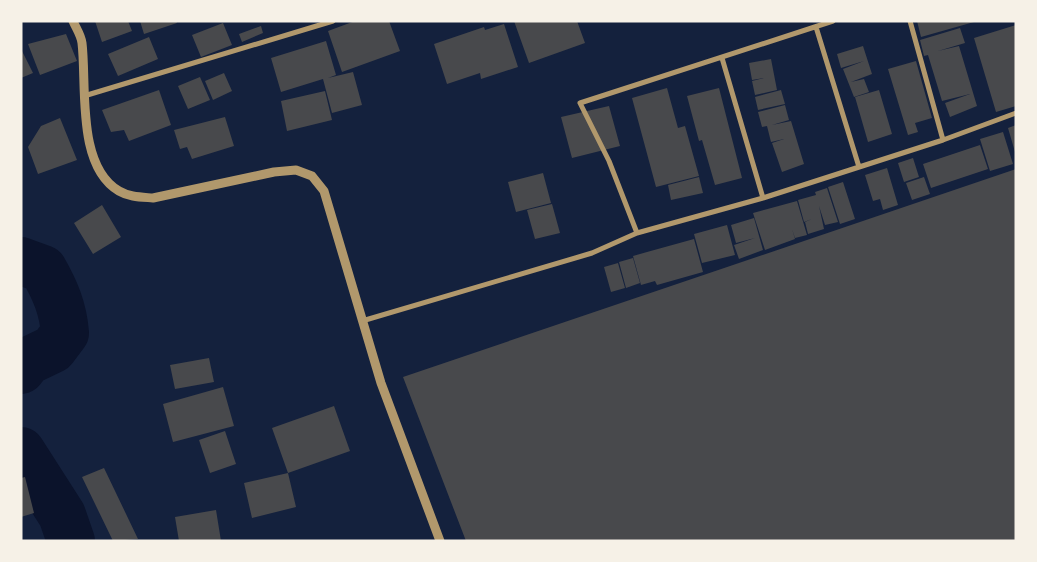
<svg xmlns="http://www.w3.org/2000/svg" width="1037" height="562" font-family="'IBM Plex Serif',serif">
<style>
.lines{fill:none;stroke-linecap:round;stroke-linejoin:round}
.river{stroke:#0b132b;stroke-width:48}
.building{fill:#48494c}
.minor{stroke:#b1986c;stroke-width:5}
.tertiary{stroke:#b1986c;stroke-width:9}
</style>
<rect width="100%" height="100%" fill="#14213d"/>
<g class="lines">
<path class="river" d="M21,261L43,269C55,290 63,308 65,333L53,349L28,361L21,370
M21,451L62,515L71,541"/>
</g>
<path class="building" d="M95,21H128L132,31L102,42Z
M140,21H176L177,23L144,34Z
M355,21H389L400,51L342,72L328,31Z
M514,21H577L585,43L529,63Z
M917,21H974V22L921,37Z
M223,23L232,45L201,57L192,35Z
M504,24L518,67L481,79L480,73L447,84L434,44L484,27L485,30Z
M1016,25V106L996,112L974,38Z
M261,26L263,33L242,42L239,34Z
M960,28L965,43L938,51L959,46L977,106L950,117L945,103L970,94L942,101L928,55L924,56L920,40Z
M66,34L77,61L40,75L28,44Z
M149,37L158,59L118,76L108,54Z
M326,41L336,75L328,78L353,72L362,105L332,113L323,79L281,92L271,58Z
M863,46L872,74L851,82L864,79L869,92L854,97L843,69L864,61L841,68L837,54Z
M21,49L33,73L21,78Z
M771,59L777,90L755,95L752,81L764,78L752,80L749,63Z
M916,61L932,118L915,123L918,132L908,135L888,69Z
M224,73L232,91L213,100L205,81Z
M200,77L210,100L188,109L178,86Z
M667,88L678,128L685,126L699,176L656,187L632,98Z
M719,88L742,178L715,185L702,140L699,141L687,96Z
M159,90L171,125L129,141L124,130L111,132L102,110Z
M781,90L785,104L758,110L755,97Z
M879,90L892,134L868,142L855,97Z
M325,91L332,120L287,131L281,101Z
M785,105L789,120L772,125L791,121L804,164L782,172L772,143L784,139L771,142L767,126L762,127L758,112Z
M609,106L620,146L572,158L561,117Z
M225,117L234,146L192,159L187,147L180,149L174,130Z
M60,118L77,160L38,174L28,147L41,126Z
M1016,125V152H1015L1008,128Z
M1003,132L1013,164L990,171L980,139Z
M980,145L988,169L931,188L923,164Z
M913,158L919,177L904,182L898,163Z
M887,168L898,205L883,210L880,199L873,201L865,175Z
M1016,169V541H466L403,377Z
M543,173L551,203L516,212L508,182Z
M699,177L703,193L671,200L668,185Z
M924,177L930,194L912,200L906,183Z
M843,182L855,219L840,224L828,187Z
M827,188L838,222L825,225L819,206L824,229L808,234L805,222L812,219L804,222L798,200L816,195L815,192Z
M797,201L807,235L795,238L792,229L795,239L765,250L753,213Z
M552,204L560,233L535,239L527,210Z
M102,205L121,237L93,254L74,223Z
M754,218L763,250L739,259L734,245L755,238L736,243L731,225Z
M727,225L735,255L702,263L694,234Z
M694,239L703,272L657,285L655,281L641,285L633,256L647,252L650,264L647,252Z
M633,258L640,283L626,288L619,262Z
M618,263L625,288L611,292L604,267Z
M209,358L214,382L175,389L170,365Z
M223,387L234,426L173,442L163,404Z
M334,406L350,451L288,473L272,428Z
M225,431L236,464L210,473L199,440Z
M104,468L138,539L113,541L82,477Z
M288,473L296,507L252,518L244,483Z
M25,477L34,513L21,517V478Z
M216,510L221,541H179L175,517Z"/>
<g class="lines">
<path class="minor" d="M910,21L943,140
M816,27L859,167
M722,58L763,198
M84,96L333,21
M637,233L609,161L580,103L833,21
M362,321L592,253L637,233L763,198L943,140L1016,113"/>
<path class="tertiary" d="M73,21C76,28 81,35 82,43C87,85 76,166 119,191C129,197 141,197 153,198L274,172L296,170L312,176L324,191L381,383L440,541"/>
</g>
<rect width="1037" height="562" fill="none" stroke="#f6f1e7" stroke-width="45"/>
</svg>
